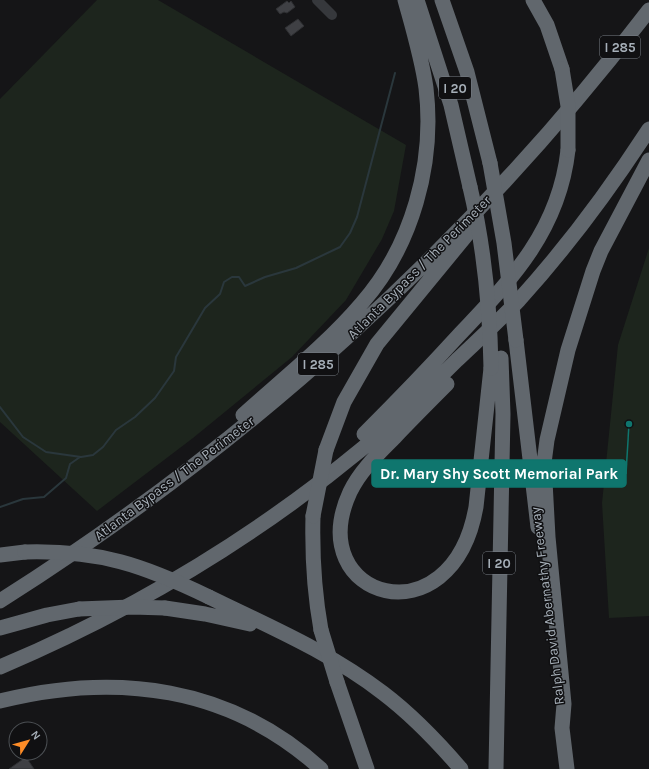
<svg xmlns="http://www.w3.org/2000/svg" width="649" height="769" font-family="Karla,sans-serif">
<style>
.green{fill:#1d251d}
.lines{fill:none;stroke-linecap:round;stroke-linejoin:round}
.stream{stroke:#2a373c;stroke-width:2}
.building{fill:#3f4044;stroke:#2f3033}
.minor{stroke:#36383c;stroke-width:10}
.highway{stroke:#61676d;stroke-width:15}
.highway-bridge{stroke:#61676d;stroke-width:15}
.labels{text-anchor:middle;stroke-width:3;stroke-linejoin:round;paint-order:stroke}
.shield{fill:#101012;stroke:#797f86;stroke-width:1}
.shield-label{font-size:13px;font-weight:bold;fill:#a6afb8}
.street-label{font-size:14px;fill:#a6afb8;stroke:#101012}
.leader{fill:none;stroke:#0f766e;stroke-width:1.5}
.callout-dot{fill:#0f766e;stroke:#101012;stroke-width:1.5}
.callout{fill:#0f766e;stroke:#0f766e;stroke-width:1.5}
.callout-label{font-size:15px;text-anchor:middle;font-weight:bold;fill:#fff}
</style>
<rect width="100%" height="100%" fill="#151517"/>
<path class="green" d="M97,0H158L406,145L394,211L382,239L346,300L292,357L193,438L97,511L0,422V99Z
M649,248V616L609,618L602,503L618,345Z"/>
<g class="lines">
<path class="stream" d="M0,407L23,437L46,452L81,457L93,455L103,447L116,430L135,417L155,398L174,371L176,357L205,308L220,294L224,282L232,277H239L245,286L265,277L296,268L340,247L350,233L357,217L395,73
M0,507L23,499L44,497L66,478L70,464L80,457"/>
</g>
<path class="building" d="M287,1L289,3L291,1L295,7L287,13L284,12L280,14L276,9Z
M298,19L304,26L291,36L285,28Z
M26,757L34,769H9Z"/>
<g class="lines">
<path class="minor" d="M317,0L332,15"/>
<path class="highway" d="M417,0L451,105L470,187
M442,0L467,72L490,163
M533,0L547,25L562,69
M516,340L538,527
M447,384C429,402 411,420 394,438C377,455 360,471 350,492C301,599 452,643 476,507L491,368
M243,415C283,379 327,344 362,303C412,246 435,164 426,88C422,59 413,29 405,0
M364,434C396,402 427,370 458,336C511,280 559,231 568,150
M326,450L344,402L377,344L469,232
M313,516C312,555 314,591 321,630
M0,555L25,552
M209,597C268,626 330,652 383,693C412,715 437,741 461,769
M0,601C249,443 470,244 649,10
M165,608L205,614L250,624
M0,628L47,615L79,609
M0,667C130,612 254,538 363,448C396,420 427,390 457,360C478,340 499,321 519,300C567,247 610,189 649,129
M337,682L367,769
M0,701C116,672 230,686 321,769
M496,769L503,414L501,358
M567,769L562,728L564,704L548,537L544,463L547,440L568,350L593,271L601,251L649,160"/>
<path class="highway-bridge" d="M562,69L568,106V150
M490,163L504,243L516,340
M470,187C484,246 490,307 491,368
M313,516L326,450
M25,552C100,550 143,565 209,597
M79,609L132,607L165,608
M321,630L337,682"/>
</g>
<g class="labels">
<g class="shield">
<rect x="600" y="36" width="40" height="22" rx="3"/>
<rect x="439" y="77" width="32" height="22" rx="3"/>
<rect x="298" y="353" width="40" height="22" rx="3"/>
<rect x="483" y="552" width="32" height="22" rx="3"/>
</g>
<g class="shield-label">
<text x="620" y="52">I 285</text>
<text x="455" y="93">I 20</text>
<text x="318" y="369">I 285</text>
<text x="499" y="568">I 20</text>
</g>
<g class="street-label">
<text transform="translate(419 267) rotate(-45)" y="5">Atlanta Bypass / The Perimeter</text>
<text transform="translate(174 478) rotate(-37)" y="5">Atlanta Bypass / The Perimeter</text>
<text transform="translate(547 606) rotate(-97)" y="5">Ralph David Abernathy Freeway</text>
</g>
</g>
<path class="leader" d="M629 424L626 474"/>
<circle class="callout-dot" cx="629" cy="424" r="4"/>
<rect class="callout" x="372" y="460" width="254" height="27" rx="4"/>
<g class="callout-label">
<text x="499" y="479">Dr. Mary Shy Scott Memorial Park</text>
</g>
<g transform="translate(28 741) rotate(53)"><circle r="19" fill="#101012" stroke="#4c5054"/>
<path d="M0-3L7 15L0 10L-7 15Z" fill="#fd8c27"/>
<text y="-6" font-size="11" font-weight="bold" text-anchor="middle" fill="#a6afb8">N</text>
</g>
</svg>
